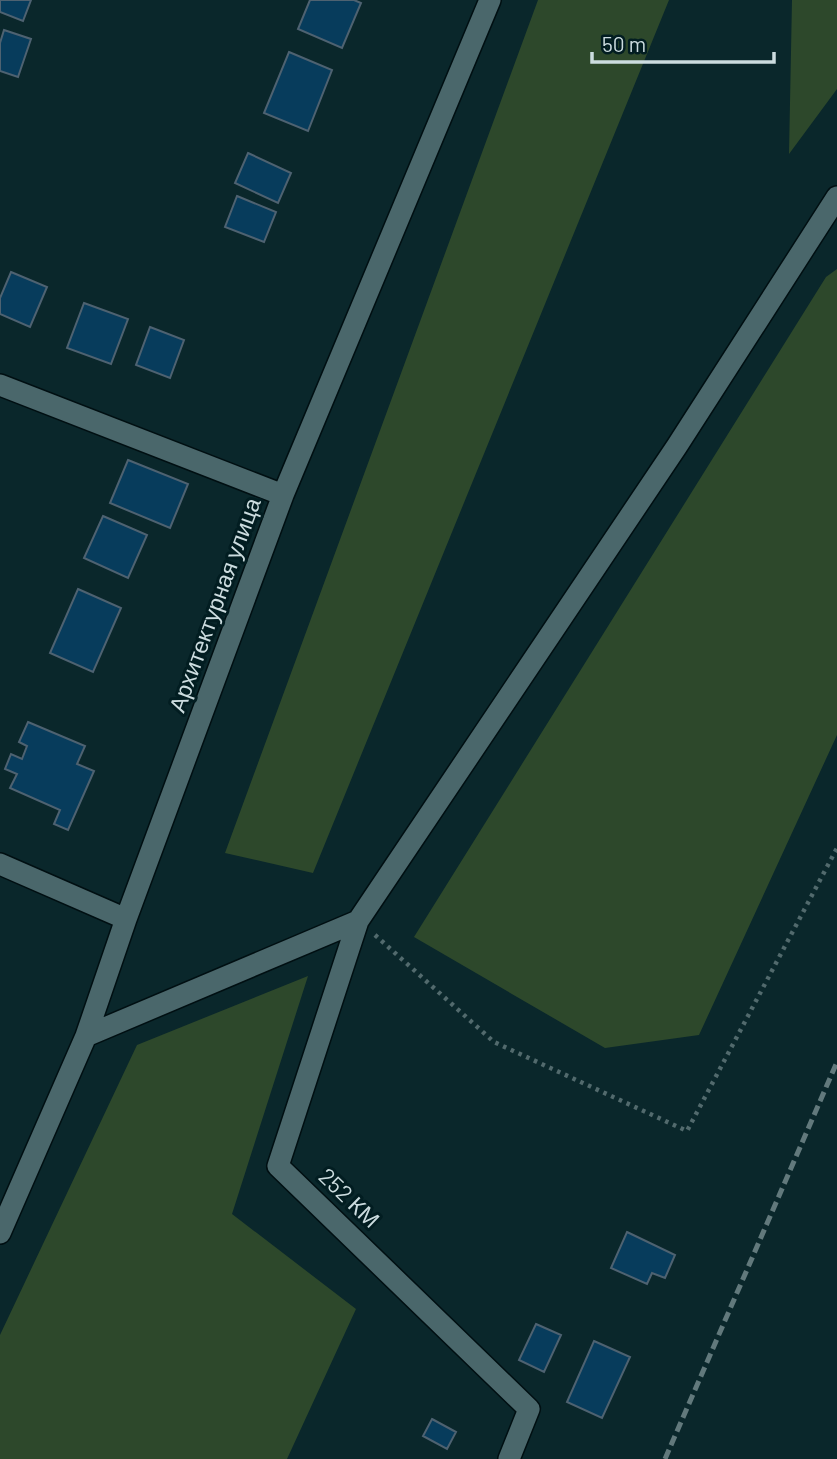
<svg xmlns="http://www.w3.org/2000/svg" width="837" height="1459" font-family="Barlow,sans-serif">
<style>
.green{fill:#2d482b}
.building{fill:#073c5c;stroke:#4e6271;stroke-width:2}
.lines{fill:none;stroke-linecap:round;stroke-linejoin:round}
.street-casing{stroke:#000f12;stroke-width:24}
.path{stroke:#526a6d;stroke-width:4.5;stroke-dasharray:3.5 5;stroke-linecap:butt}
.street{stroke:#4a676b;stroke-width:21}
.rail{stroke:#62797c;stroke-width:5;stroke-dasharray:10 5;stroke-linecap:butt}
.labels{text-anchor:middle;stroke-width:6;stroke-linejoin:round;paint-order:stroke}
.street-label{font-size:23px;fill:#ccdcdf;stroke:#021d21}
</style>
<rect width="100%" height="100%" fill="#0a272b"/>
<path class="green" d="M538,0H669L313,873L225,853Z
M792,0H837V89L789,154Z
M837,269V735L699,1035L605,1048L414,937L826,277Z
M308,976L232,1214L356,1309L287,1459H0V1335L137,1045Z"/>
<path class="building" d="M0,0H31L23,21L0,12Z
M310,0H354L361,3L342,48L298,29Z
M4,30L31,39L18,77L0,71V43Z
M289,52L332,70L308,131L264,113Z
M248,153L291,173L278,203L235,183Z
M237,196L276,212L264,242L225,227Z
M11,272L47,287L30,327L0,314V298Z
M84,303L128,319L111,364L67,348Z
M150,327L184,340L170,378L136,365Z
M128,460L188,484L170,528L110,503Z
M103,516L147,535L128,578L84,558Z
M78,589L121,608L93,672L50,653Z
M28,722L85,746L77,764L94,771L68,830L54,824L60,810L10,788L17,774L5,769L11,754L22,759L27,746L19,742Z
M627,1232L675,1255L665,1278L652,1273L647,1284L611,1268Z
M536,1324L561,1335L544,1372L519,1360Z
M594,1341L630,1357L602,1418L567,1402Z
M432,1419L456,1432L447,1449L423,1436Z"/>
<g class="lines">
<defs>
<path id="street" d="M0,385L283,495
M0,864L126,919
M358,921L278,1166L529,1409L509,1459
M86,1036L358,921L677,446L837,197
M0,1233L86,1036L126,919L283,495L490,0"/>
</defs>
<use href="#street" class="street-casing"/>
<path class="path" d="M375,935L494,1042L687,1131L837,848"/>
<use href="#street" class="street"/>
<path class="rail" d="M665,1459L837,1062"/>
</g>
<g class="labels">
<g class="street-label">
<text transform="translate(215 605) rotate(-70)" y="8">Архитектурная улица</text>
<text transform="translate(349 1198) rotate(44)" y="8">252 КМ</text>
</g>
</g>
<path d="M592 52v10h182v-10" fill="none" stroke="#ccdcdf" stroke-width="3.5"/>
<text x="602" y="52" font-size="21" fill="#ccdcdf" stroke="#021d21" stroke-width="5" paint-order="stroke">50 m</text>
</svg>
